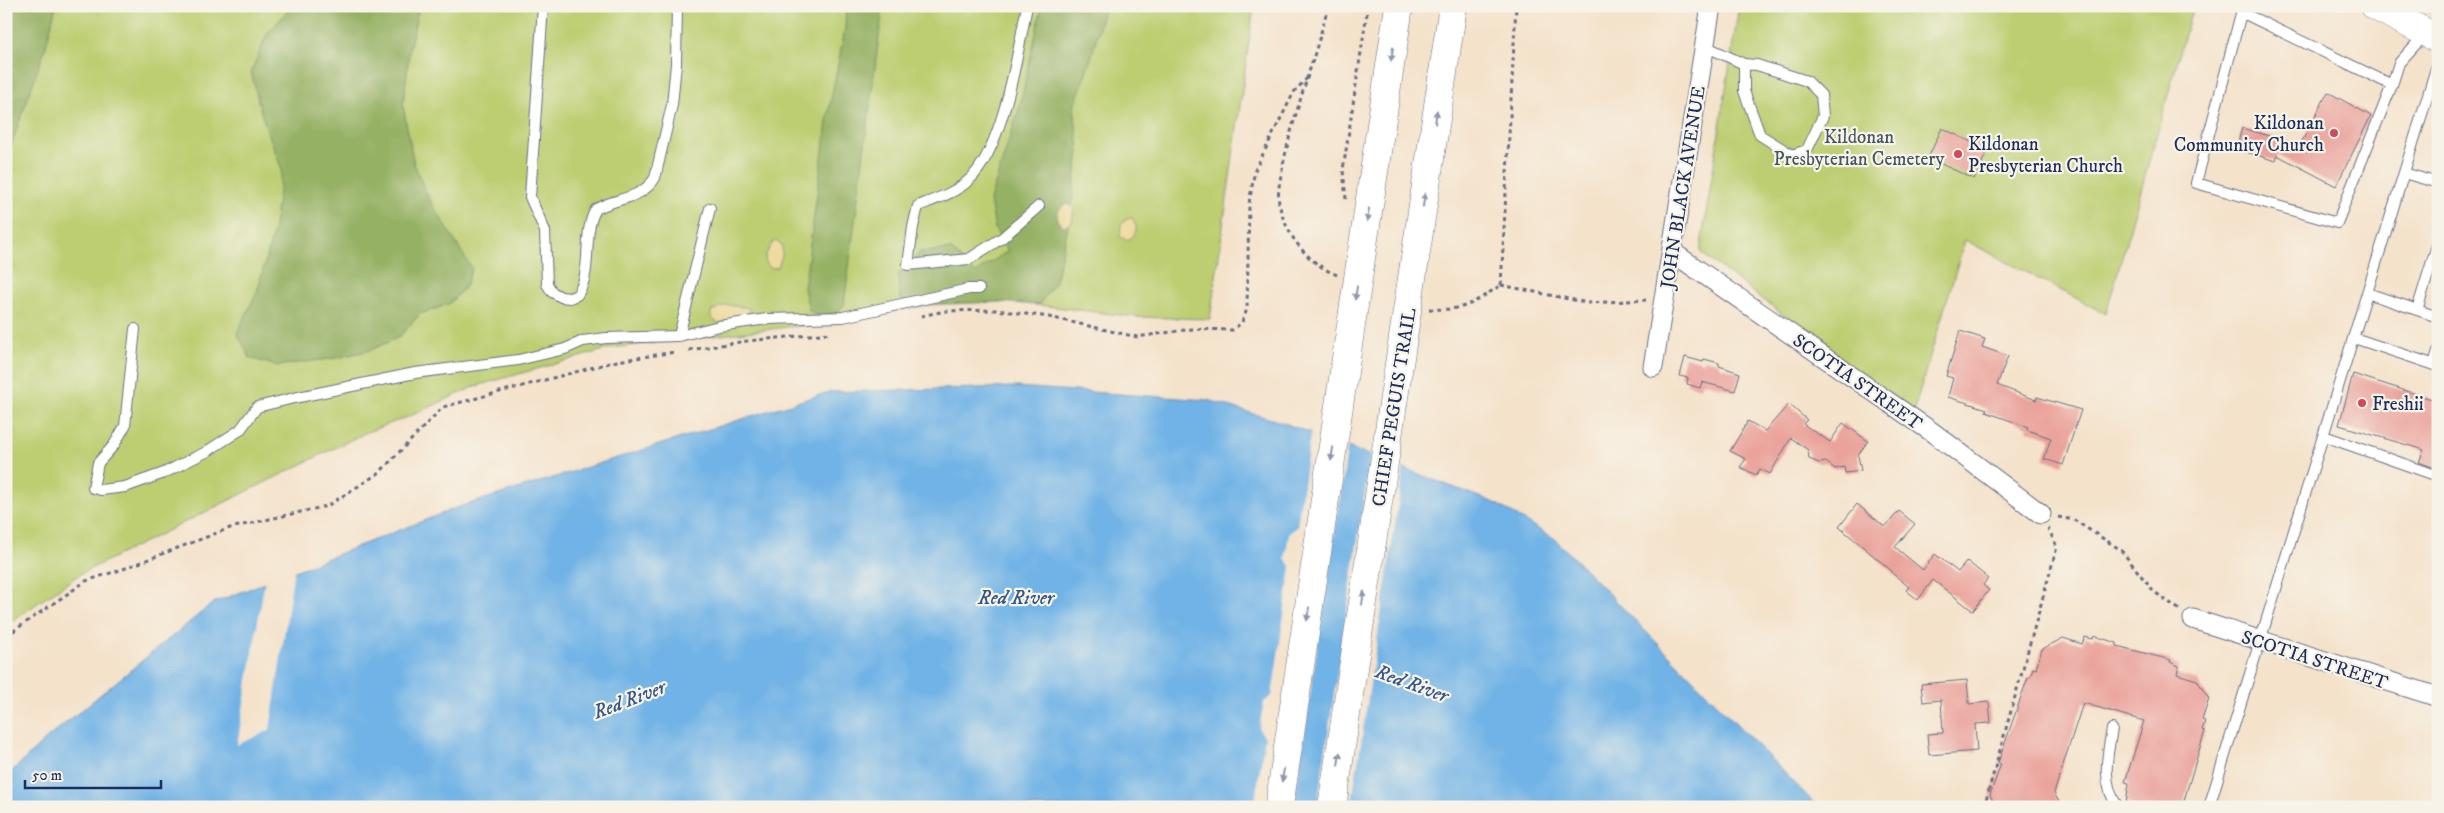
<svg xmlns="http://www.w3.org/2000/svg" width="2444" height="813" font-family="'IM FELL DW Pica',serif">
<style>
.green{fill:#bcce71;stroke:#6c7e68}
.forest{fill:#95b163;stroke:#587060}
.sand{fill:#eeda9e;stroke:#84847e}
.water{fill:#71b3e6;stroke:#4671a2}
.pier{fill:#f4e2ca}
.building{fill:#eaa39b}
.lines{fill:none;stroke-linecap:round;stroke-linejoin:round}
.service-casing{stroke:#676e84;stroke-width:12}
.minor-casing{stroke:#676e84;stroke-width:21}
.primary-casing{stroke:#676e84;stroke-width:29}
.path{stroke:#676e84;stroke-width:3;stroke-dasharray:4 4;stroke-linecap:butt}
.service{stroke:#fff;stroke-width:10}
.minor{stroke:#fff;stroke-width:19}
.primary{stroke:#fff;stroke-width:28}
.primary-bridge-casing{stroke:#676e84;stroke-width:29;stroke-linecap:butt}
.primary-bridge{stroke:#fff;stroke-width:28}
.oneway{fill:#8d97ae}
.poi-dot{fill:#d1495b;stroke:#f7f3e8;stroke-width:2}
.labels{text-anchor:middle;stroke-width:4.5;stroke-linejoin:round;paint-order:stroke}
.poi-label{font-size:19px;fill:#1b2f5e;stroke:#f7f3e8;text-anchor:start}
.park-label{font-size:19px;fill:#435763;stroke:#f7f3e8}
.street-label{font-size:19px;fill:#1b2f5e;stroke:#f7f3e8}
.water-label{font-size:20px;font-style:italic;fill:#355787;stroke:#f7f3e8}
</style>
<rect width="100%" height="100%" fill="#f7f3e8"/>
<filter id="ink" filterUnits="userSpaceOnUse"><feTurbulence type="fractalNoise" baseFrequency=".02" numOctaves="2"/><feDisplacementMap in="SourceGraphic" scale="10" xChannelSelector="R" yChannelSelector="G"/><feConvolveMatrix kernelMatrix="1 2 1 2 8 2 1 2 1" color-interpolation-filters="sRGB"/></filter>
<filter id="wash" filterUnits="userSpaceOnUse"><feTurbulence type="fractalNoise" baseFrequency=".0096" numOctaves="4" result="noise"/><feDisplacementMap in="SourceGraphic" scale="20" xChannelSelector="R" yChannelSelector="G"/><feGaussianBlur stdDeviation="1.12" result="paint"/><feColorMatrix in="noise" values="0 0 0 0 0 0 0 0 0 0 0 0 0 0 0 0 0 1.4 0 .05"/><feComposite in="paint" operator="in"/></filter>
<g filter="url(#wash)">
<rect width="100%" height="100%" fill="#f4e2ca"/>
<path class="green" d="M6,6H1254L1210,319L1137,317L972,297L839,321L611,348L476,386L408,417L367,432L80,574L6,625Z
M1739,6H2193L2106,314L1965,240L1913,413L1700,252Z"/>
<path class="forest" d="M12,6H56L46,46L6,160V23Z
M292,6H419L410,46L403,106L414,164L429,199L472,269L465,287L449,304L420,314L399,337L371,350L336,358L277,366L250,358L237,333L257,292L273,234L282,170L262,116L251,72L267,34Z
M846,6H883L844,305L837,313L818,316L809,310L804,288L828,115L845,29Z
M1042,6H1105L1091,58L1074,107L1079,152L1068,227L1055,282L1039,305L998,302L920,305L900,299L898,275L920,252L951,249L975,273L1008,251L995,229L990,200L1019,109Z"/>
<path class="sand" d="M1067,204L1074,208L1072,222L1064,226L1058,222C1056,213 1058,208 1067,204Z
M1132,218C1139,227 1137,237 1126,240L1120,237L1121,224L1127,219Z
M777,241L782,245V256L778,267L771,268L766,264L765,256L773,242Z
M727,305L749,308L750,317L718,323L711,318V311Z"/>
<path class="water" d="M1016,387L1208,400L1284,423L1495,503L1556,540L1818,807H1149L1138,804L1128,807H6V777L46,739L213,603L456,508L829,392Z"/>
<path class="pier" d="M1311,430L1348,444L1293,807H1254L1265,737L1259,729L1264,702L1272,696L1291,567L1285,559L1289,533L1297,527Z
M1371,453L1404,466L1351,807H1317Z
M294,569L270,730L237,745L265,580Z"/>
<g id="blocks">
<path class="building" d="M2328,92L2371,116L2336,186L2277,155L2276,161L2236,149L2242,128L2300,145Z
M1942,128L1988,150L1974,179L1928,158Z
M1960,331L1985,339L1982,347L2008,356L1997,385L2036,400L2037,397L2081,410L2063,465L2044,459L2051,438L2027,430L2028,427L1986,412L1987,409L1948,397L1953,378L1946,376Z
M1685,357L1703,362L1704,359L1719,363V366L1740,373L1735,391L1702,382L1700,388L1687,384L1688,378L1680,376Z
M2353,374L2438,401V469L2419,462L2424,450L2339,425Z
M1789,404L1807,420L1803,424L1830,442L1843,423L1868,441L1858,455L1861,471L1845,473L1844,467L1835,469L1826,462L1819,463L1809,459L1808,450L1791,438L1770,474L1760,469L1756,475L1740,467L1746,459L1730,451L1748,421L1765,431Z
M1857,504L1885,527L1899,511L1915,524L1895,547L1923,570L1935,554L1958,572L1967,561L1988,578L1983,585L1989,590L1973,611L1933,580L1918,600L1906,590L1909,587L1892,573L1893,572L1839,527Z
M2094,636L2117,643V646L2171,660L2170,662L2179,666L2177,674L2197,680L2209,699L2202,720L2205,721L2202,730L2205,731L2182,807H2140L2126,802L2129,783L2125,782L2144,721L2083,703L2054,793L2059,802L2051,807H1996L1990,795L2001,764L1998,763L2028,677H2030L2033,668L2036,669L2042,649L2063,638L2082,644L2085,637L2093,639Z
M1967,680L1969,704L1989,702L1991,723L1975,724L1977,751L1929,755L1927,734L1943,733L1941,700L1923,702L1921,684Z"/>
</g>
</g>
<g filter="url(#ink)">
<use href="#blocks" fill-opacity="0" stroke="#676e84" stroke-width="1"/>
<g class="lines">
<defs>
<path id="service" d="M543,6L530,197L545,231L547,284L552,292L561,297L570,298L577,295C594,271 581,234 596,209C617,197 641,200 655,178L672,105L676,64L677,6
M1027,6C1018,51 1003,150 969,180C955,193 936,199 918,206L913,227L908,265L969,259L1002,238L1039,206
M2243,6L2196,183L2337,223L2392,85
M2241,12L2392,85L2399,63L2426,33
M1705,46L1744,64V91L1760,135L1792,155L1807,150L1823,116L1821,95L1807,81L1757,65L1744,64
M2404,173L2438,183
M2367,293L2438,317
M2417,310L2438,242
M135,329L125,426L114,445L98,463L93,488L101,490L125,487L164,473L206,452L240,430L257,407L294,398L415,373L518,360L565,349L583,341L606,338L679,336L719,326L767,319L843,317L969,289H979
M679,336L710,208
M2354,338L2438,366
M2434,364L2438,351
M2324,436L2438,476
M2112,729C2107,756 2101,784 2118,807
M2209,807L2438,62"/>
<path id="minor" d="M1672,252L1932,432L2041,514
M1653,367L1711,6
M2193,619L2438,697"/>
<path id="primary" d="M2375,6L2438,39
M1363,245L1399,6
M1414,265L1453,6"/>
</defs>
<use href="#service" class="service-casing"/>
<use href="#minor" class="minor-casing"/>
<use href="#primary" class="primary-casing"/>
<path class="path" d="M1328,6C1315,60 1294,111 1283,165C1281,177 1277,190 1279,203C1285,234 1307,263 1337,275
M1346,199L1343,170L1368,6
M1501,285L1516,6
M1501,285L1588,303L1646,300
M1429,309C1466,311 1471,304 1501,285
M921,316L945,311L996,310L1049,317L1137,337L1192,329L1233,330L1242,322L1247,309L1249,203L1255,170L1294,92L1308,77
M689,350L747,341L831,333
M2058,517L2074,520L2121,550L2153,591L2180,610
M6,636L86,581L123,569L230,528L327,506L379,473L443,407L617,361L675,352
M1984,807L2057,547L2048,528"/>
<use href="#service" class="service"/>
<use href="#minor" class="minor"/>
<use href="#primary" class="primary"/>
<defs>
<path id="primary-bridge" d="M1279,807L1363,245
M1332,807L1414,265"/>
</defs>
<use href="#primary-bridge" class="primary-bridge-casing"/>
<use href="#primary-bridge" class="primary-bridge"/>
</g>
<defs><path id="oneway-solid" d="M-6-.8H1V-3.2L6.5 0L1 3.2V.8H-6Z" transform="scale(1.25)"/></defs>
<g class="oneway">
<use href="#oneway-solid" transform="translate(1392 54) rotate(99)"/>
<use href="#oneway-solid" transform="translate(1436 117) rotate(-82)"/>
<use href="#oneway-solid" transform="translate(1424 200) rotate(-81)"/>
<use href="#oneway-solid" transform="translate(1368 215) rotate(99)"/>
<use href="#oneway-solid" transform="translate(1356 293) rotate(99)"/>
<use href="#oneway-solid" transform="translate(1332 454) rotate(99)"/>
<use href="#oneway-solid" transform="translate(1363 598) rotate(-81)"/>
<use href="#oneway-solid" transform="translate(1308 614) rotate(99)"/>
<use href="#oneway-solid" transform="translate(1339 759) rotate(-82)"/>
<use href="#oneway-solid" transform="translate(1283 775) rotate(99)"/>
</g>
</g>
<g class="poi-dot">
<circle cx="2334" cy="133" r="5"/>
<circle cx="1958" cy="154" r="5"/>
<circle cx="2362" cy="403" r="5"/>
</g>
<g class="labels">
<g class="poi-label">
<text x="2324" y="129" text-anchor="end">Kildonan<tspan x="2324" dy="22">Community Church</tspan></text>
<text x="1968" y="150">Kildonan<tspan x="1968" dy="22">Presbyterian Church</tspan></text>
<text x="2372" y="410">Freshii</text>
</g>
<g class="park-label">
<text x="1859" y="143">Kildonan<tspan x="1859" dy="22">Presbyterian Cemetery</tspan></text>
</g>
<g class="street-label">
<text transform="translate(1682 187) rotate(-81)" y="7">JOHN BLACK AVENUE</text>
<text transform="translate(1858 381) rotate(35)" y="7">SCOTIA STREET</text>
<text transform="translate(1393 407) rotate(-81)" y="7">CHIEF PEGUIS TRAIL</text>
<text transform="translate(2315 659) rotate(18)" y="7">SCOTIA STREET</text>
</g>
<g class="water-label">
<text x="1016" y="604">Red River</text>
<text transform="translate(1412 683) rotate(20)" y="7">Red River</text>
<text transform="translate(629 699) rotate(-21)" y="7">Red River</text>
</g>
</g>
<rect width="2444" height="813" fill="none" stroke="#f7f3e8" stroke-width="25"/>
<path d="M25 780v8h136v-8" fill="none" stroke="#1b2f5e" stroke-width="2.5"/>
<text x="32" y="780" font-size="15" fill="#1b2f5e" stroke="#f7f3e8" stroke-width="4" paint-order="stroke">50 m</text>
</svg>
